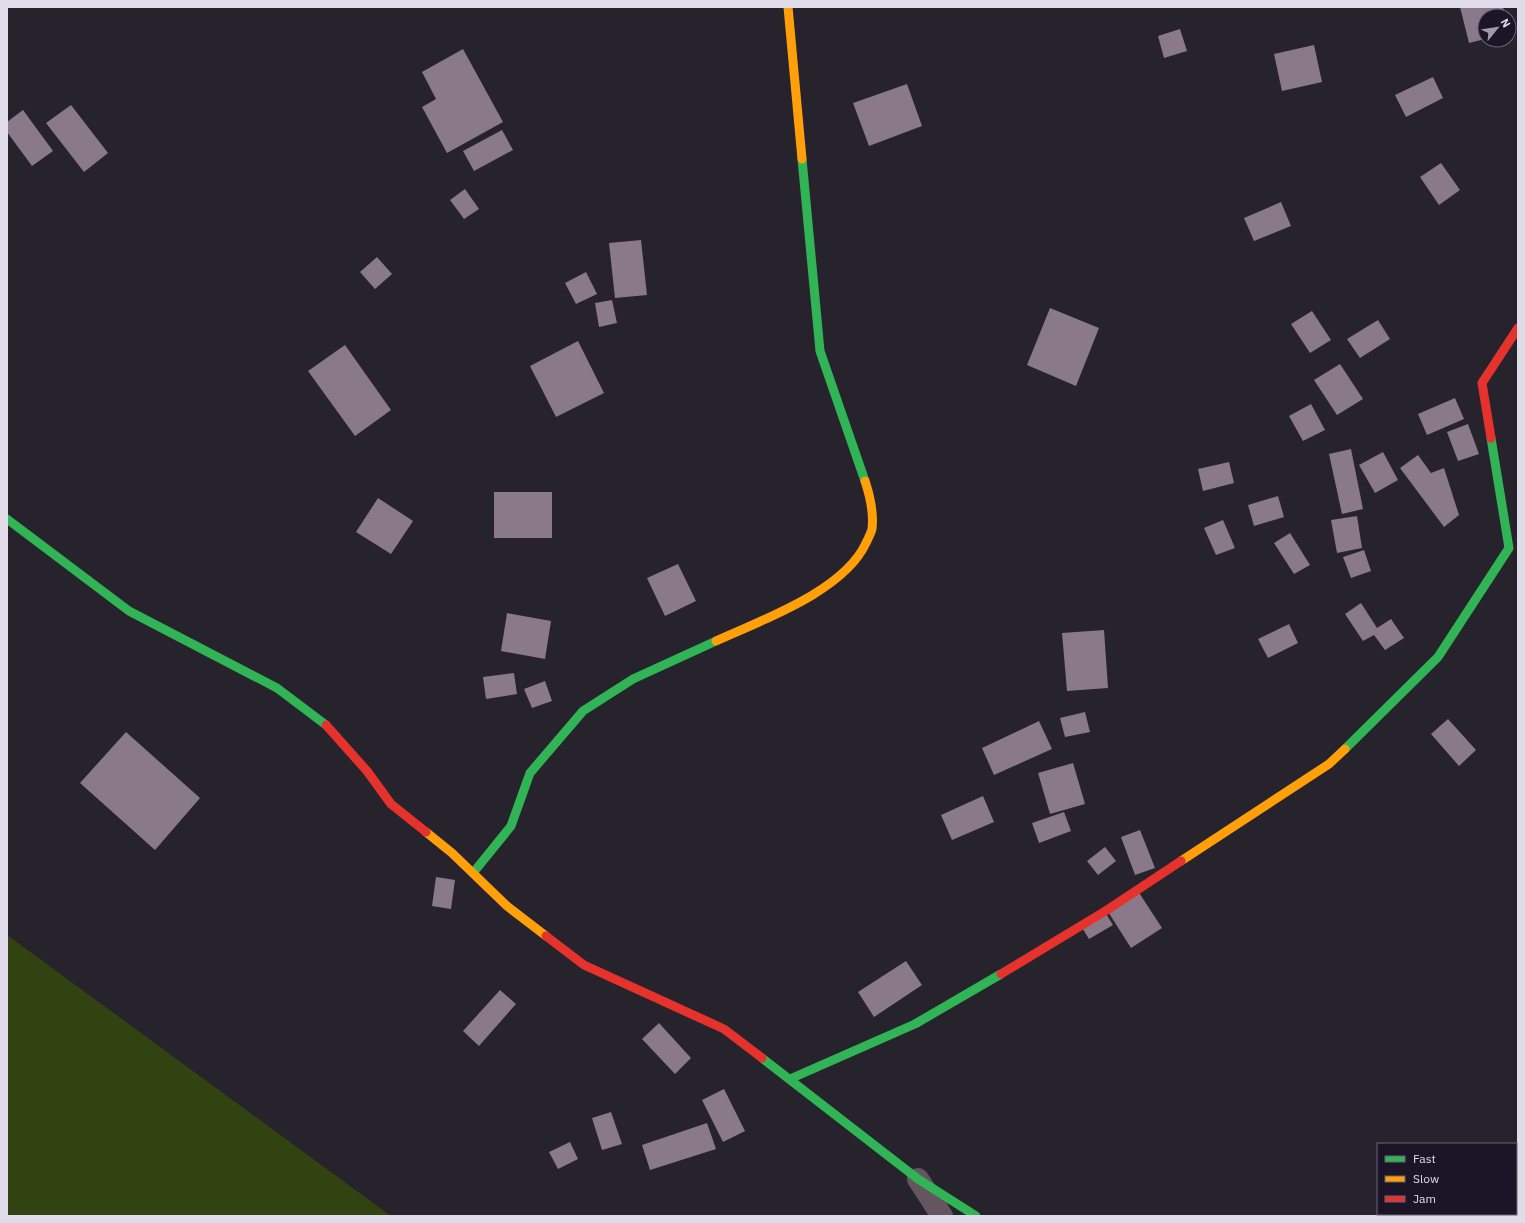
<svg xmlns="http://www.w3.org/2000/svg" width="1525" height="1223" font-family="'IBM Plex Sans',sans-serif">
<style>
.green{fill:#324312}
.building{fill:#897989}
.lines{fill:none;stroke-linecap:round;stroke-linejoin:round}
.street{stroke:#64555e;stroke-width:22}
.fast{stroke:#30b455;stroke-width:9}
.slow{stroke:#ff9f0a;stroke-width:9}
.jam{stroke:#e5322d;stroke-width:9}
</style>
<rect width="100%" height="100%" fill="#27232d"/>
<path class="green" d="M7,935L391,1216H7Z"/>
<path class="building" d="M1460,7H1503L1505,16H1485V39L1469,43Z
M1180,29L1187,51L1164,58L1158,36Z
M1314,45L1322,82L1282,91L1274,54Z
M463,49L503,122L447,153L422,107L436,99L422,72Z
M1433,77L1443,98L1406,117L1395,95Z
M907,84L922,126L869,146L853,103Z
M71,105L108,153L84,172L46,123Z
M23,110L53,151L32,166L7,132V122Z
M502,130L513,150L474,171L463,151Z
M1441,163L1460,190L1439,205L1420,177Z
M465,189L479,209L464,219L450,200Z
M1281,202L1291,226L1254,241L1244,218Z
M641,240L647,295L615,298L609,243Z
M377,257L392,274L375,289L360,272Z
M586,272L597,294L576,304L565,283Z
M612,300L617,323L599,327L595,303Z
M1050,308L1099,328L1076,386L1027,365Z
M1312,311L1331,340L1310,353L1291,324Z
M1378,320L1390,339L1360,358L1347,339Z
M578,341L604,393L556,417L530,366Z
M345,345L391,410L355,436L308,371Z
M1340,364L1363,399L1337,415L1314,380Z
M1455,398L1464,419L1427,435L1418,414Z
M1311,404L1325,430L1303,441L1289,416Z
M1468,424L1479,454L1458,461L1447,432Z
M1351,449L1363,509L1342,514L1329,454Z
M1383,452L1398,480L1375,493L1359,465Z
M1418,455L1431,473L1444,468L1459,515L1444,527L1400,468Z
M1229,462L1234,483L1203,491L1198,469Z
M494,492H552V538H494Z
M1278,496L1284,517L1254,526L1248,505Z
M378,498L413,521L391,554L356,532Z
M1357,516L1362,548L1337,553L1331,520Z
M1223,520L1235,548L1216,555L1204,528Z
M1290,533L1310,565L1294,574L1274,543Z
M1364,550L1371,571L1351,578L1343,557Z
M678,564L696,601L665,616L647,578Z
M1361,603L1377,628L1391,619L1404,638L1385,650L1374,635L1363,641L1345,614Z
M507,613L551,621L545,659L501,651Z
M1289,624L1298,643L1268,658L1258,639Z
M1104,630L1108,688L1067,691L1062,633Z
M514,673L517,694L486,699L483,677Z
M545,681L552,701L532,708L524,689Z
M1085,712L1090,732L1065,737L1060,718Z
M1448,719L1476,750L1459,766L1431,734Z
M1039,721L1052,749L994,775L982,748Z
M126,732L200,798L155,850L80,783Z
M1073,763L1085,804L1050,814L1038,773Z
M983,796L994,822L952,840L941,815Z
M1064,812L1071,831L1039,843L1032,823Z
M1140,830L1155,868L1135,875L1121,837Z
M1105,847L1116,861L1098,875L1087,861Z
M436,877L455,880L451,909L432,906Z
M1136,888L1162,928L1131,948L1105,907Z
M1105,912L1113,925L1089,939L1081,926Z
M906,961L922,985L874,1017L858,992Z
M500,990L516,1004L479,1046L463,1031Z
M659,1023L691,1058L675,1074L642,1039Z
M724,1089L745,1131L723,1142L702,1100Z
M611,1112L622,1144L602,1150L592,1118Z
M707,1123L716,1149L650,1170L642,1145Z
M570,1142L578,1159L558,1169L549,1152Z"/>
<g class="lines">
<path class="street" d="M918,1179L942,1216
M1516,1203L1518,1202
M1482,1216L1487,1214"/>
<path class="fast" d="M802,159L820,351L865,481
M7,519L129,611L277,688L326,725
M1345,749L1438,657L1509,548L1491,438
M473,873L511,826L530,773L583,711L633,679L716,641
M762,1058L918,1179L976,1216
M790,1079L915,1024L1001,974"/>
<path class="slow" d="M788,7L802,159
M716,641C762,620 844,591 866,543C868,539 871,533 872,529C874,512 870,496 865,481
M426,832L452,853L507,906L546,936
M1181,861L1329,764L1345,749"/>
<path class="jam" d="M1491,438L1482,383L1518,328
M326,725L367,771L391,804L426,832
M546,936L584,965L724,1029L762,1058
M1001,974L1107,910L1181,861"/>
</g>
<rect width="1525" height="1223" fill="none" stroke="#e0dbe9" stroke-width="16"/>
<rect x="1377" y="1143" width="140" height="72" fill="#1c1528" stroke="#6a6475"/>
<rect x="1385" y="1156" width="20" height="6" fill="#30b455" stroke="#6a6475"/>
<text x="1413" y="1163" font-size="12" fill="#e0dbe9">Fast</text>
<rect x="1385" y="1176" width="20" height="6" fill="#ff9f0a" stroke="#6a6475"/>
<text x="1413" y="1183" font-size="12" fill="#e0dbe9">Slow</text>
<rect x="1385" y="1196" width="20" height="6" fill="#e5322d" stroke="#6a6475"/>
<text x="1413" y="1203" font-size="12" fill="#e0dbe9">Jam</text>
<g transform="translate(1497 28) rotate(60)"><circle r="19" fill="#1c1528" stroke="#6a6475"/>
<path d="M0-3L7 15L0 10L-7 15Z" fill="#9f9ba7"/>
<text y="-6" font-size="11" font-weight="bold" text-anchor="middle" fill="#e0dbe9">N</text>
</g>
</svg>
